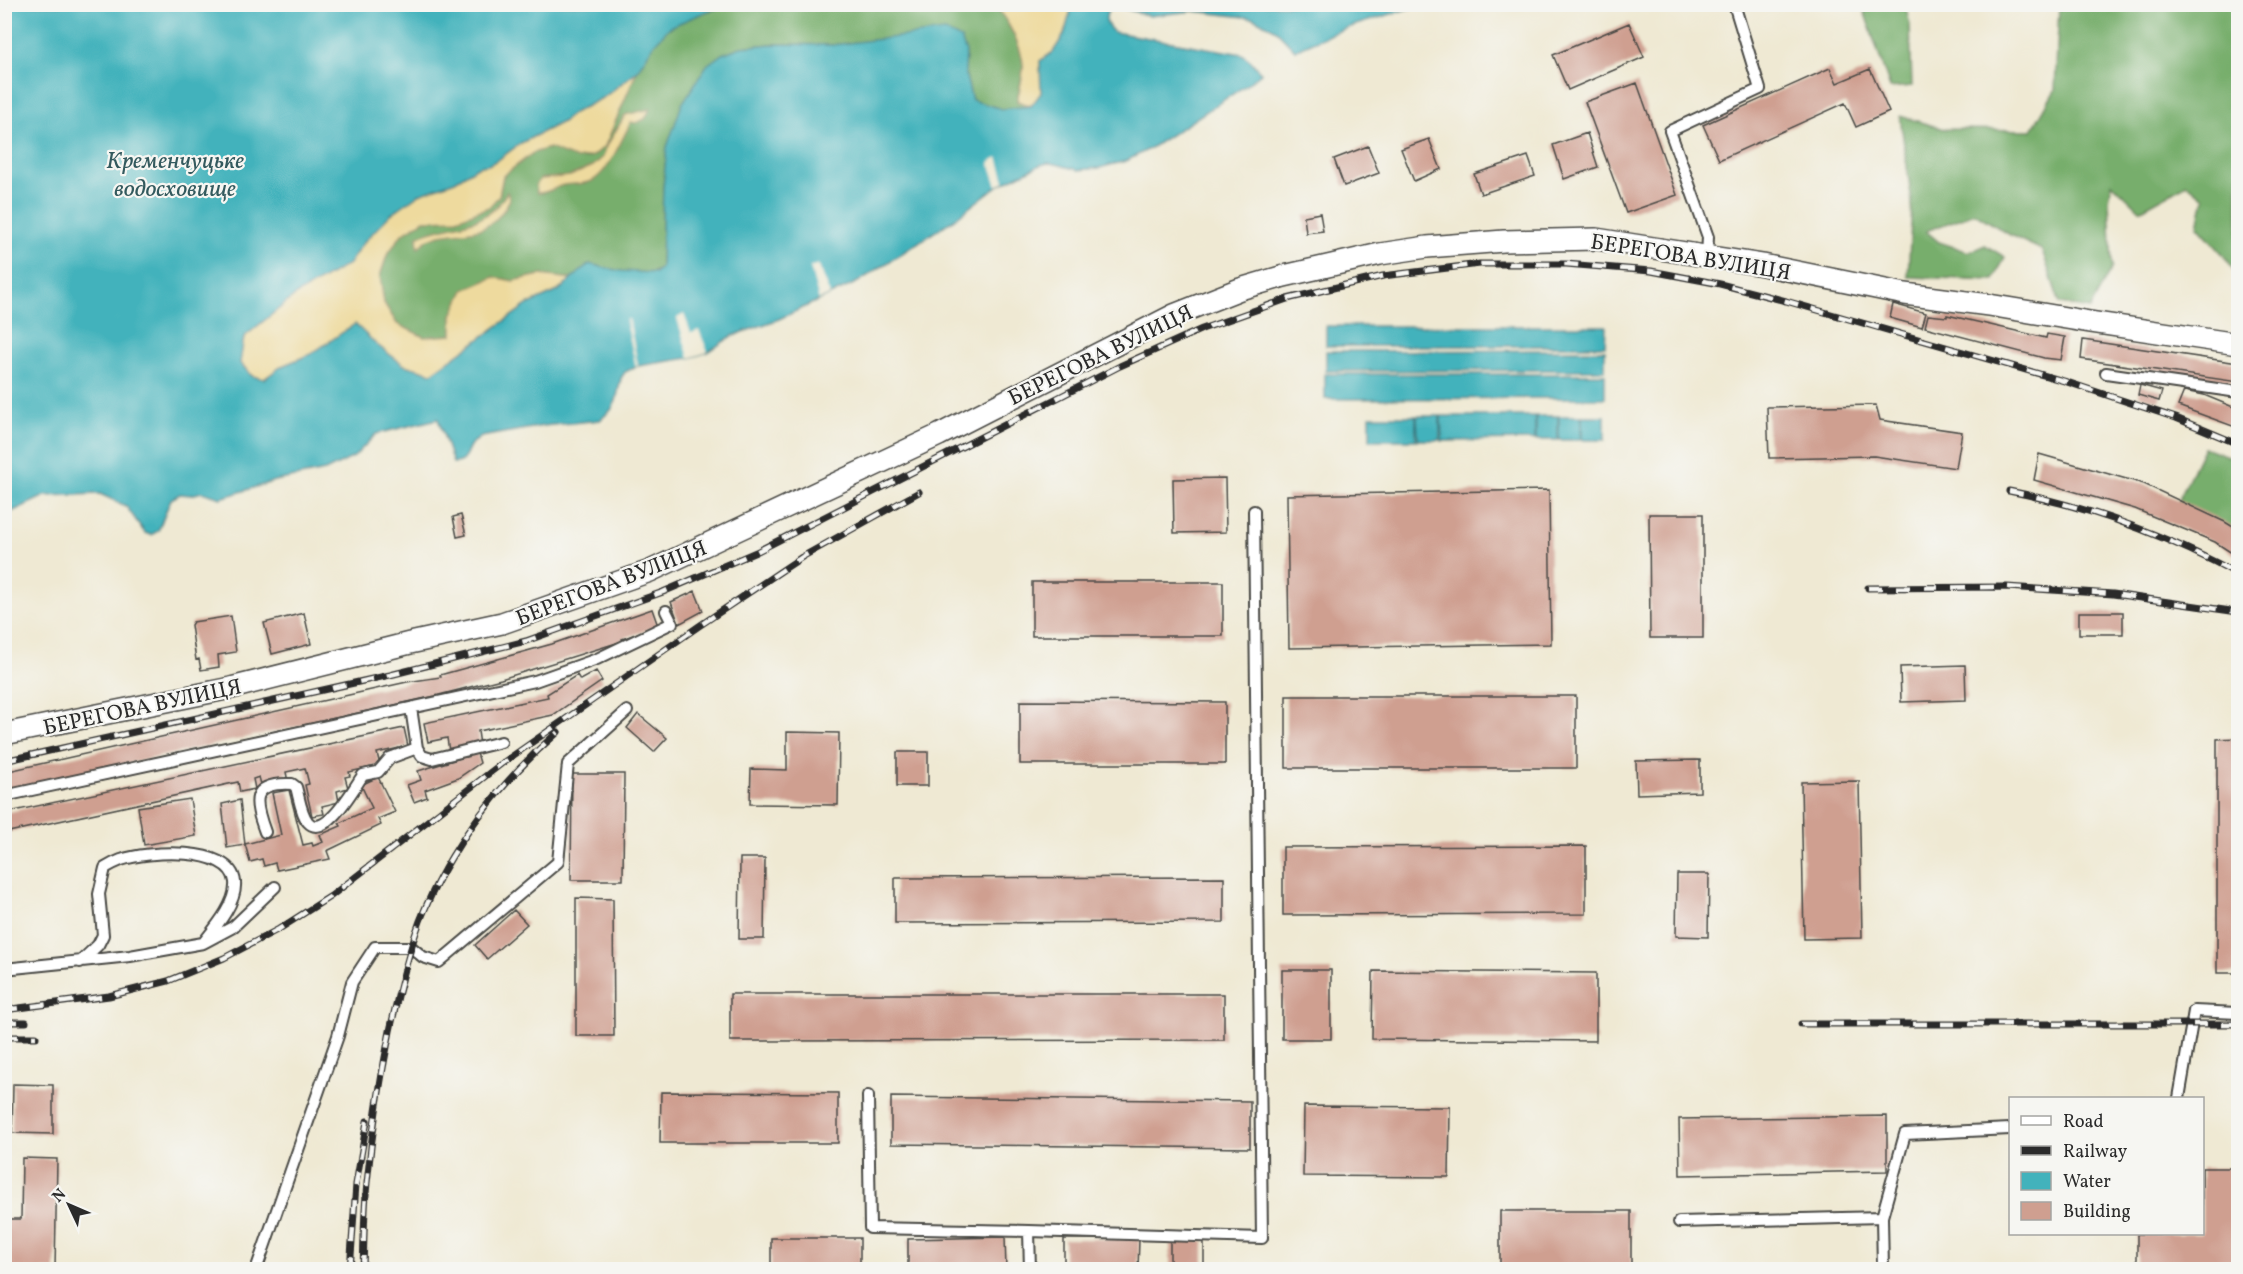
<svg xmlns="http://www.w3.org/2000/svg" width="2243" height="1274" font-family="Vollkorn,serif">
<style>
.forest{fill:#77ae6c;stroke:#516c4c;stroke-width:1.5}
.sand{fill:#eeda9e;stroke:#8c8264;stroke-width:1.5}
.water{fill:#42b2bc;stroke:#366e74;stroke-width:1.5}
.pier{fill:#efe9d3}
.building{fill:#cf9f90}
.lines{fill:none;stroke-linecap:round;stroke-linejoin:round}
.lane-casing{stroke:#484844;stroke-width:14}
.street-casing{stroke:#484844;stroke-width:24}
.lane{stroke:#fff;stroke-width:10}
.street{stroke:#fff;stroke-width:21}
.rail-casing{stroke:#2b2b2b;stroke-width:7}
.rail{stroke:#f6f6f2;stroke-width:4.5;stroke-dasharray:14;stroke-linecap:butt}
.labels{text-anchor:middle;stroke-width:4.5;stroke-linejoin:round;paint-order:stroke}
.street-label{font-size:22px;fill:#2b2b2b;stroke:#f6f6f2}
.water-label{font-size:24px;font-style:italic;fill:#335a5e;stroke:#f6f6f2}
</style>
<rect width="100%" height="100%" fill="#f6f6f2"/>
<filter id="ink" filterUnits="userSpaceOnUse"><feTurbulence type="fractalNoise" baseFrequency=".0167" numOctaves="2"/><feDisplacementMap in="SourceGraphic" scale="12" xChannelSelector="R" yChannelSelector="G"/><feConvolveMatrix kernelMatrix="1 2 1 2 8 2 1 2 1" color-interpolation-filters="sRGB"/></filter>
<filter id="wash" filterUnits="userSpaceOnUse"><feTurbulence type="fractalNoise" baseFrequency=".008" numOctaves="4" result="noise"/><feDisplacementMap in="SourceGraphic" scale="24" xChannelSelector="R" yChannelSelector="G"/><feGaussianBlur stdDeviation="1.35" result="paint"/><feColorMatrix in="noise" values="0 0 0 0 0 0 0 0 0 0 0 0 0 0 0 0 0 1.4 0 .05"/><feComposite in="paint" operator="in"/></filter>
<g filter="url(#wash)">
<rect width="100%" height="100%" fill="#efe9d3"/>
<path class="forest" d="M737,4L995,5C1007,20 1021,44 1023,64C1024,75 1019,90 1017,101L1032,106L1001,109L972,100L965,73L966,52L945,32L832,45L772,44L741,47L722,54L667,147L663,188L661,268C645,280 608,268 589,264L572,279L540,275L513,281L494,277L452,315V335L424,337L397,324L384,303L380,276L387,255L402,234L424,220L457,219L499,196L503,176C515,167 534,147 550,149C566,151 577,164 594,155C607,147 610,133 616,120C629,89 641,52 668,29C684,16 718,8 737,4Z
M1862,5H1905L1910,24L1912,86L1890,88Z
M2059,5H2238V278L2227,259L2198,226L2204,198L2187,184L2140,210L2112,183L2109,200L2112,267L2090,309L2060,304L2042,250L2010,235L1975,213L1926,231L1939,242L1969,252L1985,245L2005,257L1994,280L1908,277L1912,203L1900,116L1944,129L2032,130L2055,90Z
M2204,447L2238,460V533L2176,505Z"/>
<path class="sand" d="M995,5H1056L1071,10L1064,35L1053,52L1040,61L1041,93L1032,106L1017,101C1019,90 1024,75 1023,64C1021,44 1007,20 995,5Z
M637,71L605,146L593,156L577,159L549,148L533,153L503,176L499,196L489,207L457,219L424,220L402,234L387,255L380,276L384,303L397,324L424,337L452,335V315L464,290L494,277L513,281L540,275L572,279L558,291L527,305L432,373L404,365L377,345L355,325L311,354L282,366L264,379L252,376L240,362L244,337L297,294L348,264L362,244L389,215L419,194L455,181L479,166L488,165L499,159L521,143L562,122L575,112L604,97Z
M650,109L645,119L636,123L631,122C622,139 609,172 592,181C585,185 573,183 564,185C555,187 547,194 537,193L536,185L540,179L570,176L593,166L603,157L606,147L625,115Z
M507,192L510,199C485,252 444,218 418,248L417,237C442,224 475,228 496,207C500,203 504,197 507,192Z"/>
<path class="water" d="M5,5H737L710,10L670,27L654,44L637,71L604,97L575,112L562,122L521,143L499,159L488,165L479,166L455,181L419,194L390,215L362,244L349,264L297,294L244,337L240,363L252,376L264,379L282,366L311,354L355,324L377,345L404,365L432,373L527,305L558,291L589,264L621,271L655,273L661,267L663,188L667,147L682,104L707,65L722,54L741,47L772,44L832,45L945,31L961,39L966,52L965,73L972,100L1002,109L1031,106L1041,93L1040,61L1053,52L1064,35L1071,10L1056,5H1420L1343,29L1295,50L1275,29L1253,18L1193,11L1149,16L1119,7L1111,8C1103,16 1105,25 1114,32L1242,54L1251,61L1261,73L1245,86L1151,148L1126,161L1099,168L1078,170L1056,164L1048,163L1040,165L997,186L956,218L858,282L779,319L732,336L708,352L689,358L638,366L625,372L621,378L616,401L611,410L600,420L543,426L481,437C480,438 473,443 472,443C464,452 468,463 453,463L438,419L376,434L354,457L325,471L275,481L221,498L202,492L191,495L180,494L171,499L158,531L151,535L145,533L126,506L100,494L45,496L5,515Z
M1326,326H1606L1605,346H1326Z
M1605,350V370L1326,371V351Z
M1325,374H1605V398L1325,399Z
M1370,416H1416V440H1370Z
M1417,416H1440V440H1418Z
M1441,416H1535V440L1442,441Z
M1536,416H1558V440H1536Z
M1559,416H1581V440H1559Z
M1582,416H1605V440H1582Z"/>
<path class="pier" d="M998,157L1005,181L997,186L989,162Z
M818,264L830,295L819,300L810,267Z
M684,314L691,333L699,330L708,352L689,358L677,318Z
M629,319L638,366L636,367L626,320Z"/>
<g id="blocks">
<path class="building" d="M1629,23L1644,57L1568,90L1553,55Z
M1830,68L1837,83L1870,69L1889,112L1856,127L1845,103L1719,160L1703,125Z
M1637,83L1677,195L1626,213L1585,102Z
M1587,133L1598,167L1564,179L1553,145Z
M1429,139L1441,169L1414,181L1401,149Z
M1368,146L1379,173L1344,186L1334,159Z
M1528,156L1535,176L1481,194L1474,174Z
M1320,213L1323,231L1306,233L1304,216Z
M1893,304L1926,313L1922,327L1890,318Z
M1928,315L1947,317V315L2046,338L2047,334L2065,337L2061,360L2044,358L1925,327Z
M2083,340L2238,363V382L2081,359Z
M2140,385L2162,391L2159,401L2138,395Z
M2184,391L2204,395L2238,409V428L2178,406Z
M1876,405L1880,420L1962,432L1956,468L1874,456L1769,458L1767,407Z
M2039,454L2144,484L2225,522L2238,530V557L2215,542L2135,509L2034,480Z
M1225,478L1226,532L1174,533L1173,479Z
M1549,490L1551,644L1289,648L1287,495Z
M1649,514H1703V638H1650Z
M461,515L466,535L457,537L453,517Z
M1032,582H1223V636H1032Z
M695,591L703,611L679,624L671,602Z
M652,609L658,626L622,639L623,641L501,679L435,696L4,791V772L407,682L441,677L440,675L552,644Z
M2079,612H2123V634H2079Z
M304,613L311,644L272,654L264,623Z
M231,616L236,652L218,655L219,667L201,670L199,659L196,660L191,625L193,622Z
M1965,665L1966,700L1901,702L1900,667Z
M596,671L602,681L553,715L478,731L480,745L449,751L447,738L428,742L424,723L548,697L547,694L577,675L580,680Z
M1286,696H1576V768H1286Z
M1020,701L1225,702V764H1020Z
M638,714L667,738L654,752L627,728Z
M404,728L408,746L377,753L380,765L349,772L350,776L345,777L348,788L337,791L339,802L322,806L324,814L312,816L305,785L309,784L305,768L286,772L288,782L262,788L259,777L253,779L255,789L240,792L238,782L4,833V813Z
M787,732L839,733L838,805L750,804L751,769L787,770Z
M2238,738V973H2217V739Z
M897,752H928V786H897Z
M477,753L480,763L458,778L425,790L427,797L414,802L407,785L421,780L418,771Z
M1700,760V792L1637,794L1636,761Z
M572,774H624L623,880H571Z
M378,777L395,812L378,819L381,825L327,851L330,859L277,870L275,863L264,866L262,859L250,862L245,844L281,835L272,793L289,790L303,845L312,843L313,846L323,842L320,835L341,826L339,823L372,808L361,785Z
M1859,781L1862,938L1804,939L1801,782Z
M190,799L196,836L144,845L138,807Z
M240,800L245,845L227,848L222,804Z
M1586,846V914L1283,915V847Z
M740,858H765L764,939H739Z
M1677,874H1709L1708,937L1676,936Z
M1224,877V922L895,923V878Z
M576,898L613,899L614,1036H576Z
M514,910L527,924L487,959L475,945Z
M1282,970H1331V1039H1282Z
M1373,971L1596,973V1041L1372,1039Z
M730,994H1224V1040L730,1041Z
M13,1084L53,1085V1134L12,1133Z
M661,1092L838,1093V1143H660Z
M891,1097L1250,1101V1148L891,1144Z
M1304,1106L1450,1107L1449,1177L1303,1176Z
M1887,1116V1171L1680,1175L1679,1119Z
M22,1158L57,1159L55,1270H6V1219H21Z
M2202,1168H2238V1270H2137V1234H2202Z
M1500,1211H1631V1270H1500Z
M1005,1237L1006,1270H908V1239Z
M771,1238H860V1270H771Z
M1064,1239H1139L1138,1270H1064Z
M1170,1240L1204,1241V1267L1170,1266Z"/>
</g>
</g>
<g filter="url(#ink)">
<use href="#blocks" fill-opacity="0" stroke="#484844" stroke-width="1.5"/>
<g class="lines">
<defs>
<path id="lane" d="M1707,256L1708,237L1670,131L1760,89L1734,4
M2106,373L2238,392
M417,748L422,756L432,759L501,742
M4,796L535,681L597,659L672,623L666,611
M265,832C254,802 249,782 292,784L296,787C299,797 301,814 308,822C325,841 355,786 363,775L378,772L390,758L417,748L411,708
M80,962L98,945L103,935L99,894L105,868C110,865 116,862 121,860C146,851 231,845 235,882C237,903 215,928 203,943
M4,969L130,956L203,943L233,927L275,887
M868,1096L870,1228L1029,1231L1030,1270
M2179,1098L2194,1011L2238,1013
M1882,1217L1905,1134L2010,1129
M1679,1222L1882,1217L1883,1270
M1029,1231L1262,1238L1254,511
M256,1270L338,1036L352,982L375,947H411L423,957L439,962L558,862L568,764L627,711"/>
<path id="street" d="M4,734L231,688L410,643L502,623L650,571L939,435L1174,315L1240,289L1284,276L1380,254L1427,247L1504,241L1596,239L1763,265L1905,294L1989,305L2090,322L2238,344"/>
</defs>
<use href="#lane" class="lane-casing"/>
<use href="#street" class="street-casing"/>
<use href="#lane" class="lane"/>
<use href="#street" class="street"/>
<defs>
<path id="rail" d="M2009,491C2089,507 2166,535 2238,574
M1868,588L2007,587L2113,594L2238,612
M4,761L390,675L526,641L663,592L756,552L1120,366L1202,329L1287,299L1383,276L1480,264H1566L1651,271L1720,284L1786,301L2064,381L2176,418L2238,444
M4,1010L109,996L168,981L224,958L279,929L331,896L501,764L699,626L802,557L919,492
M4,1022H26
M1801,1024H2238
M4,1037H36
M350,1270L356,1184L367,1121
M363,1270C364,1241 364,1212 367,1183C372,1132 380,1081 390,1031C398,994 407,957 420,921C448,849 499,783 558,732"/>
</defs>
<use href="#rail" class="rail-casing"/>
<use href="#rail" class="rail"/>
</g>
</g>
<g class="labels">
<g class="street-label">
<text transform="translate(1691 256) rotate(9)" y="8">БЕРЕГОВА ВУЛИЦЯ</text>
<text transform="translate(1100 354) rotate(-26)" y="8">БЕРЕГОВА ВУЛИЦЯ</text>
<text transform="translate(611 582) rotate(-21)" y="8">БЕРЕГОВА ВУЛИЦЯ</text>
<text transform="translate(142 706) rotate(-12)" y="8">БЕРЕГОВА ВУЛИЦЯ</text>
</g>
<g class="water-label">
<text x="175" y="168">Кременчуцьке<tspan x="175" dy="28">водосховище</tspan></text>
</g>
</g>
<rect width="2243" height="1274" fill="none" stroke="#f6f6f2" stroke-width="24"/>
<rect x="2009" y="1097" width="195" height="138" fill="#f6f6f2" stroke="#a5a5a2" stroke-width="1.5"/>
<rect x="2021" y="1116" width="30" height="9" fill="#ffffff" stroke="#a5a5a2" stroke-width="1.5"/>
<text x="2063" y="1127" font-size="18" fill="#2b2b2b">Road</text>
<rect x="2021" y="1146" width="30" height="9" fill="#2b2b2b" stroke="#a5a5a2" stroke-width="1.5"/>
<text x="2063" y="1157" font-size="18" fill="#2b2b2b">Railway</text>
<rect x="2021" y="1172" width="30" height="18" fill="#42b2bc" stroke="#a5a5a2" stroke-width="1.5"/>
<text x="2063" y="1187" font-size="18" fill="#2b2b2b">Water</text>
<rect x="2021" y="1202" width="30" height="18" fill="#cf9f90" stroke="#a5a5a2" stroke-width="1.5"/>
<text x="2063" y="1217" font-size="18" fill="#2b2b2b">Building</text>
<g transform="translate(69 1205) rotate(314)" stroke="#f6f6f2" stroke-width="4.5" paint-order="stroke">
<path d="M0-4.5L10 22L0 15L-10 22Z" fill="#2b2b2b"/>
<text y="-9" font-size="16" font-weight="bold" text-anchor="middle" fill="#2b2b2b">N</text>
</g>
</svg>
